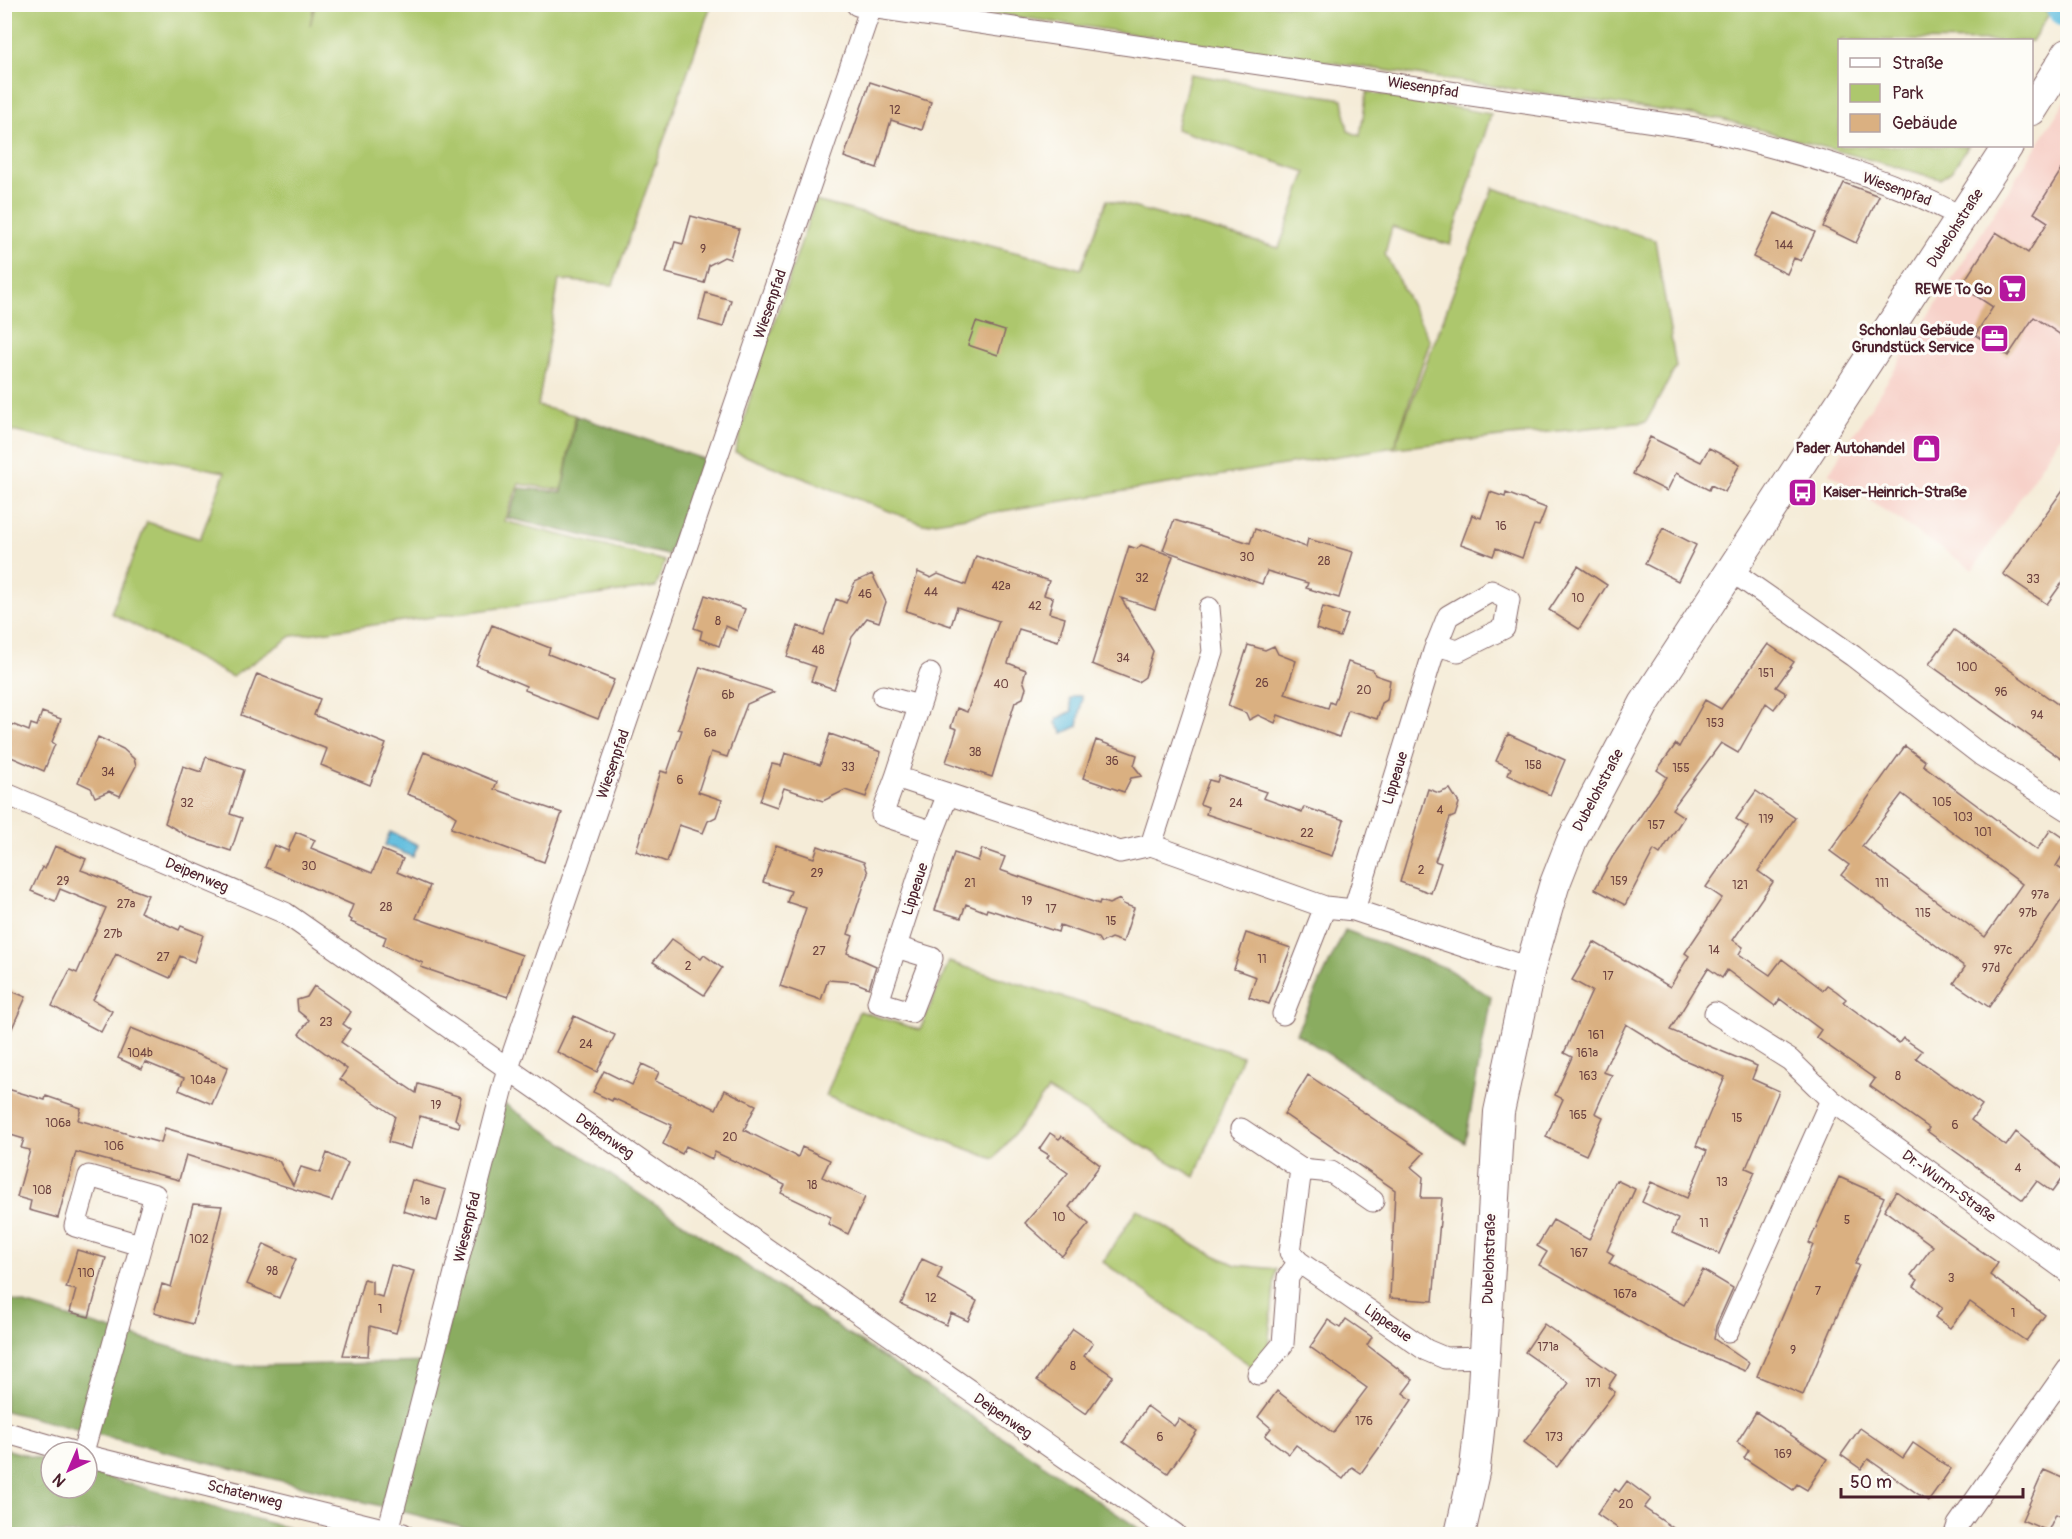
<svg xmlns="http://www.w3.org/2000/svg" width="2072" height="1539" font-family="Pangolin,sans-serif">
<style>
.built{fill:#f7d1c9}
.green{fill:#adc76d;stroke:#7c734c;stroke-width:1.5}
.forest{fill:#8aac60;stroke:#6a6646;stroke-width:1.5}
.water{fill:#60bdde;stroke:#556e84;stroke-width:1.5}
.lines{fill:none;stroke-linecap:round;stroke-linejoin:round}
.river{stroke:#60bdde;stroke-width:44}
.building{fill:#dab081;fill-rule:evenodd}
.street-casing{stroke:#866768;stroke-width:23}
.secondary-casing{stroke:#866768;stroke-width:32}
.street{stroke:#fff;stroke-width:21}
.secondary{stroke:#fff;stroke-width:30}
.labels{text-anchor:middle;stroke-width:6;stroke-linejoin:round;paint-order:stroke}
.number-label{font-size:12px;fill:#6e4340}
.street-label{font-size:15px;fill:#4a1f2b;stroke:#fdfcf7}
.poi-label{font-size:15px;font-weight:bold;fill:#4a1f2b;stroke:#fdfcf7;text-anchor:end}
</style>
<rect width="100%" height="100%" fill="#fdfcf7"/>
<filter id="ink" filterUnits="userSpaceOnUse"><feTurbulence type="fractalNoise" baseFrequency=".0167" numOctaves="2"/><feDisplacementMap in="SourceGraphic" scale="12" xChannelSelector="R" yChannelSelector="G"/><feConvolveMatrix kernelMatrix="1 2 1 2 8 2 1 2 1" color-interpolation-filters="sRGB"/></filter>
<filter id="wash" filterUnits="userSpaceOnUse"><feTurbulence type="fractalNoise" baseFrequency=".008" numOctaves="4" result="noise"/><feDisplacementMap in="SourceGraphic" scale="24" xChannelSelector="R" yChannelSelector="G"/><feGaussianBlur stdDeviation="1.35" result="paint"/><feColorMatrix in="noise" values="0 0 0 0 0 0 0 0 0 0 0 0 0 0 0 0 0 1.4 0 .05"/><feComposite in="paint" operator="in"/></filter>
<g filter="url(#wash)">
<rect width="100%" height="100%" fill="#f5ecd8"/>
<path class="built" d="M2067,98V426L1973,570L1829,473Z"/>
<path class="green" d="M5,4L314,5L310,26L315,5H711L613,285L559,280L538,406L575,415L562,490L519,484L504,521L665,561L656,587L292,636L232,677L111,613L147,522L200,539L225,472L5,430Z
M2035,5L2049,14L2032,41L1840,40V146H1968L1952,171L1940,179L1721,119L935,5Z
M1190,74L1343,99L1348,131L1360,136L1367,92L1491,114L1450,245L1392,227L1385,254L1430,341L1394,447L923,524L735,452L758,370L815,201L1081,269L1107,200L1279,248L1306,172L1176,129Z
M1493,188L1655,240L1676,367L1646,422L1394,448Z
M949,962L1136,1020L1242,1056L1195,1177L1048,1090L994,1159L826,1096L859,1011L920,1030Z
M1137,1209L1197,1247L1236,1265L1276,1269L1268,1347L1253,1367L1103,1262Z"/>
<path class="forest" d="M576,416L703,459L668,555L507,518L520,488L562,492Z
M1345,930L1446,968L1491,997L1465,1143L1296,1033Z
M505,1104L1147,1534H491L5,1411L4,1298L235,1366L438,1362Z
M5,1449L51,1462V1488H87V1472L310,1534H5Z"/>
<path class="water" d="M1074,696H1081L1082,699L1078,726L1063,733L1056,723L1057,719L1072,711L1070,699Z
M390,832L418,845L413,857L385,845Z"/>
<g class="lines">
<path class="river" d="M2067,4L2068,5"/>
</g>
<g id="blocks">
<path class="building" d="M870,82L931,102L922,130L891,120L877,168L844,157Z
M2067,161V339L2034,317L2008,356L1975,335L1993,307L1961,286L1996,232L2028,253L2048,222L2034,213Z
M1844,183L1879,196L1856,243L1823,227Z
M1775,213L1815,232L1801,261L1794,258L1787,274L1753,257Z
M691,216L739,229L730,259L724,257L709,265L704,283L666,273L675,242L683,244Z
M706,293L731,300L723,327L699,320Z
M976,322L1005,331L998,355L968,345Z
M1650,437L1701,462L1709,448L1740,464L1725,492L1711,485L1709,490L1676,473L1667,491L1633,474Z
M2067,484V576L2047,604L2003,574Z
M1490,492L1505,497L1506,493L1546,508L1539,526L1534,525L1522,558L1496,548L1493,556L1461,544L1472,515L1481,518Z
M1174,520L1250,543L1255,529L1306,547L1308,539L1353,552L1339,598L1306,588L1308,583L1267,571L1262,584L1163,550Z
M1663,528L1696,545L1678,581L1645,564Z
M1141,545L1173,556L1155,609L1121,598L1153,651L1145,677L1138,682L1092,664L1129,546L1137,549Z
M976,556L1049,581L1044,595L1053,598L1049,613L1065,618L1058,641L1019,629L1008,663L1026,670L1023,680L1026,688L1023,698L1015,702L992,777L946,762L957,729L951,727L957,708L967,712L999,621L957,607L951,626L906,611L918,572L931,578L938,574L966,585Z
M1578,566L1607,585L1579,629L1549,610Z
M872,574L886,602L879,622L867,618L852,637L834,689L811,681L816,667L787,657L798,626L823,635L836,599L846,603L855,582Z
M705,595L745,609L737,631L726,626L719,646L700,639L702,631L694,628Z
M1323,607L1348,615L1340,637L1316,629Z
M492,625L550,648L548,654L614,680L598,719L525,690L526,686L476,665Z
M1954,630L2067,711V763L1929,664Z
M1768,644L1794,662L1776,687L1786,693L1774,709L1766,703L1738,753L1721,743L1672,809L1684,817L1660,854L1654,850L1625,905L1595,889L1613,856L1667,777L1657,770L1676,744L1679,747L1705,700L1721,709Z
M1248,645L1265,650L1274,646L1278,654L1296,661L1285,694L1328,708L1330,702L1334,704L1348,662L1373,670L1375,675L1390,680L1387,700L1382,703L1377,719L1348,710L1339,737L1278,715L1275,723L1258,715L1249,720L1246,713L1228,706Z
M700,667L774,692L747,704L727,757L711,752L698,792L722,800L716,817L708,821L703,833L679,825L667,862L636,851L661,771L667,773L682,730L678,729Z
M257,674L320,699L314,715L386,744L370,785L321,765L327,749L241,715Z
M42,712L61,719L52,742L55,744L44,771L4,754V721L29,731L31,724L37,726Z
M830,734L881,752L866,797L845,790L823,801L784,788L777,807L760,801L772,764L781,766L785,753L820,765Z
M1508,734L1565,760L1550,795L1508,775L1511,768L1496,761Z
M98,737L123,749L134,759L136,766L120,796L109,791L95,797L91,788L78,782Z
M1096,740L1137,755L1134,766L1142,776L1131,778L1124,792L1083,778Z
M1905,746L1925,761L1923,765L2037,850L2051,829L2067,840V848L2056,866L2067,873V892L1989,1007L1954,983L1965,967L1841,875L1849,865L1830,851ZM1902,794L2022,884L1985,937L1862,846Z
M424,752L497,782L494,789L562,813L544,862L451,828L456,817L441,807L407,794Z
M206,757L244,770L230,814L242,818L231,851L189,837L165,823L183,766L201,772Z
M1219,776L1266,792L1263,798L1302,812L1304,807L1344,820L1332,856L1206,814L1208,807L1200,804L1209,780L1217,782Z
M1428,789L1439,793L1450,789L1459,803L1455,816L1450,818L1435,861L1441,863L1431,893L1400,882Z
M1756,791L1795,818L1758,871L1773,882L1733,940L1743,947L1739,954L1770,975L1782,959L1823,990L1827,985L1836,991L1846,999L1843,1002L1899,1043L1903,1038L1922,1051L1916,1058L1982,1105L1971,1120L2006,1146L2016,1132L2064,1171L2065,1174L2052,1192L2037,1181L2023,1200L1927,1131L1929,1128L1870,1086L1875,1079L1816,1037L1821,1030L1780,999L1775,1006L1727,970L1722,978L1708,968L1670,1030L1757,1066L1752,1079L1779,1091L1746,1168L1755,1172L1719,1254L1672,1233L1678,1219L1642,1202L1651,1182L1687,1198L1707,1151L1696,1146L1725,1077L1682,1059L1626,1024L1603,1072L1612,1075L1595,1113L1603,1117L1586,1155L1546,1137L1563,1099L1555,1095L1572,1057L1564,1053L1592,991L1572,980L1594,942L1670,987L1689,956L1685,953L1722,898L1706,887L1748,827L1736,819Z
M296,832L315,840L311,848L372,873L382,850L403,859L397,872L430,886L416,918L522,955L508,997L421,967L423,963L383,945L386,937L351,922L352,920L348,918L353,905L265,867L274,845L288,851Z
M776,845L814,858L818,846L864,862L868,873L848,934L853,936L847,953L876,966L869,988L854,982L828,980L821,1000L780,986L806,908L787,902L791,891L763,882Z
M55,846L86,859L81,870L148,895L140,912L179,930L181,926L203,935L194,962L180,956L170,978L116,954L93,1000L112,1011L101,1032L52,1006L70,970L77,973L106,908L60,889L55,901L31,891L42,867L45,869Z
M982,849L1005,857L1000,870L1099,904L1100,901L1109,904L1120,899L1123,904L1134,908L1123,942L1111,938L1101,943L1098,938L1060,925L1058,932L987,909L986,912L966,904L961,918L935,910L954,853L978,861Z
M1246,933L1291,948L1269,1004L1249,997L1256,977L1234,969Z
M672,939L701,959L704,955L722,968L704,995L653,962Z
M314,986L351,1012L343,1024L350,1029L341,1042L416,1093L418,1084L461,1097L455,1119L460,1123L459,1127L420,1116L411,1149L388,1142L395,1116L340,1079L347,1069L299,1034L309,1020L298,1011L297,1000L307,997Z
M4,988L26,997L4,1046Z
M574,1016L615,1035L597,1072L557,1052Z
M131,1028L228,1067L212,1104L179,1090L184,1078L145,1062L142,1069L118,1058Z
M642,1064L659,1072L655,1081L716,1109L725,1090L756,1105L744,1130L798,1157L802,1147L830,1160L822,1177L865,1197L848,1234L828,1224L831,1217L781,1193L785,1185L715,1152L712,1159L686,1146L682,1154L663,1144L672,1125L613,1098L612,1101L593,1092L604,1071L632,1085Z
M1308,1075L1424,1153L1411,1167L1423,1177L1421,1198H1442L1433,1301L1390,1298L1395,1190L1284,1114Z
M4,1088L45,1100L46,1096L81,1108L78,1120L161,1143L165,1128L279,1161L293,1185L301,1167L320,1173L327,1153L348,1163L332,1201L186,1155L179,1180L76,1152L58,1218L29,1210L31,1201L17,1197L30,1150L21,1148L24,1139L4,1133Z
M1050,1133L1059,1139L1062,1136L1100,1165L1069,1207L1089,1224L1062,1256L1025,1223L1068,1173L1047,1158L1049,1155L1039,1149Z
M1839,1177L1884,1197L1855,1264L1859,1265L1803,1395L1757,1376L1813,1245L1809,1243Z
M412,1180L446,1190L437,1221L403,1211Z
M1616,1180L1635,1189L1607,1251L1614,1255L1609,1263L1684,1305L1703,1270L1733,1288L1716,1326L1714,1339L1749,1363L1745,1371L1670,1339L1539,1265L1547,1252L1537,1246L1553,1220L1589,1240Z
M1896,1191L1998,1263L1990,1275L2045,1315L2026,1341L1970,1302L1950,1328L1935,1317L1942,1308L1914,1286L1918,1280L1911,1275L1933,1246L1884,1210Z
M193,1204L222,1206L193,1324L154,1313L162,1284L171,1287Z
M264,1244L296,1259L279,1298L247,1284Z
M77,1250L106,1258L89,1317L70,1312L76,1290L66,1288Z
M922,1259L942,1268L937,1279L977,1301L968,1321L951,1313L946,1325L901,1304Z
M391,1265L414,1271L396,1333L370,1326L368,1356L343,1355L364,1279L372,1281V1294L382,1297Z
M1346,1319L1372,1337L1367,1345L1413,1380L1403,1393L1412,1400L1379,1448L1361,1473L1352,1467L1343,1479L1296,1445L1289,1454L1265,1436L1271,1428L1258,1417L1277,1391L1333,1433L1367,1388L1310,1347L1328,1320L1340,1328Z
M1544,1324L1616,1375L1608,1387L1615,1392L1557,1467L1524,1442L1569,1383L1525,1352Z
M1073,1329L1093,1343L1084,1356L1113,1376L1086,1414L1037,1380Z
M1147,1406L1174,1426L1179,1419L1197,1431L1168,1473L1123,1442Z
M1756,1412L1827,1459L1807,1490L1797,1484L1793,1490L1744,1458L1749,1450L1737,1442Z
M1860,1428L1903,1458L1913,1443L1951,1469L1928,1501L1868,1459L1861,1469L1841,1455Z
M2044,1470L2067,1480V1515L2062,1512L2060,1516L2056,1514L2048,1531L2022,1520Z
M1627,1481L1651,1499L1644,1508L1682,1534H1626L1597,1514L1615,1489L1619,1492Z"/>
</g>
</g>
<g filter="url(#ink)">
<use href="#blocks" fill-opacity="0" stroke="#866768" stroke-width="1.5"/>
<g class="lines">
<defs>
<path id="street" d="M857,5L1702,129C1790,151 1884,174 1963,218
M1730,570L1853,656L1981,755L2068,810
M883,696L919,706
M896,777L882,815L933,832
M4,793L285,913L1175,1534
M948,794L1120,852L1151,845L1325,907L1354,910L1530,968
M1151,845L1213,652L1209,608
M1354,910L1434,651L1448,616L1491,591L1509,600L1504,628L1458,651L1436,645
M896,947L932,958L911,1012L878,1002L933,832L948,794L896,777L930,674
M1715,1013L1790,1060L1831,1100L2068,1272
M1283,1014L1325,907
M1241,1129L1301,1169L1331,1172L1373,1201
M1301,1169L1290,1252L1299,1262L1426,1350L1445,1358L1486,1357
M1728,1331L1831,1100
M1258,1374L1283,1344L1288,1277L1299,1262
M4,1432L73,1452
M83,1452L155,1195L89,1176L75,1226L140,1245
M87,1456L403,1534
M388,1531L508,1068L871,7
M1955,1534L1958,1525L2068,1369"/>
<path id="secondary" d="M2032,110L2068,53
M1460,1534L1475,1468L1482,1403L1499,1112L1530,968L1554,886L1572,840L1644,704L2008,146"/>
</defs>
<use href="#street" class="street-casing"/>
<use href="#secondary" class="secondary-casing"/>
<use href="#street" class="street"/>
<use href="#secondary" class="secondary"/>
</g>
</g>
<defs>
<symbol id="supermarket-square" viewBox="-11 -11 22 22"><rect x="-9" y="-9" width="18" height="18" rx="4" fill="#b5179e" stroke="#fdfcf7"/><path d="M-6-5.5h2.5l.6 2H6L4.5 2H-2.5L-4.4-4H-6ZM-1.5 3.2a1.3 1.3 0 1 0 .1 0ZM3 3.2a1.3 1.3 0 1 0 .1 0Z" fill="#fff"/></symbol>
<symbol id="office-square" viewBox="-11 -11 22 22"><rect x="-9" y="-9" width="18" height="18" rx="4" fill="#b5179e" stroke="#fdfcf7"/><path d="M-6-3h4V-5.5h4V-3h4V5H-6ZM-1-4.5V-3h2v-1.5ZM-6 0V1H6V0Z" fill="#fff"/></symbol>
<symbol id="shop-square" viewBox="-11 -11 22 22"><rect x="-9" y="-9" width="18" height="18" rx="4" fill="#b5179e" stroke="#fdfcf7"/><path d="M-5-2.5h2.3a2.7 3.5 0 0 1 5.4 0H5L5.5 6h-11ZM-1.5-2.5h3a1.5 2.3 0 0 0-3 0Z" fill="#fff"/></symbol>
<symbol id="bus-square" viewBox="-11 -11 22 22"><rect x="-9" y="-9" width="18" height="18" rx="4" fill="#b5179e" stroke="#fdfcf7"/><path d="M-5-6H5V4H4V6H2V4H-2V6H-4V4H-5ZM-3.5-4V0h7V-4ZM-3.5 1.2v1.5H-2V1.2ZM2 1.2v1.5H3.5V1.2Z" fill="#fff"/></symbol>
</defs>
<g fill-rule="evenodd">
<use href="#supermarket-square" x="1996" y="272" width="33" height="33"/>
<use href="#office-square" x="1978" y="322" width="33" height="33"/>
<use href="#shop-square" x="1910" y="432" width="33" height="33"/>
<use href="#bus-square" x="1786" y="476" width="33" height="33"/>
</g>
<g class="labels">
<g class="number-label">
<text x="895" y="114">12</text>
<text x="1784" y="249">144</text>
<text x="703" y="253">9</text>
<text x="1501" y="530">16</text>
<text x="1247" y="561">30</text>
<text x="1324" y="565">28</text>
<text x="1142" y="582">32</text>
<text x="2033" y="583">33</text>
<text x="1001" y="590">42a</text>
<text x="931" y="596">44</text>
<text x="865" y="598">46</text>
<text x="1578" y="602">10</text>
<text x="1035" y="610">42</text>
<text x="718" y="625">8</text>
<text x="818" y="654">48</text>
<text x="1123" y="662">34</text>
<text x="1967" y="671">100</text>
<text x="1766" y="677">151</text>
<text x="1262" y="687">26</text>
<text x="1001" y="688">40</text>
<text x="1364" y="694">20</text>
<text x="2001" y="696">96</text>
<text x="728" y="699">6b</text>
<text x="2037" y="719">94</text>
<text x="1715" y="727">153</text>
<text x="710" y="737">6a</text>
<text x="975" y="756">38</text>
<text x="1112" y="765">36</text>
<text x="1533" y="769">158</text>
<text x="848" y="771">33</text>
<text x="1681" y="772">155</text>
<text x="108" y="776">34</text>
<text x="680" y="784">6</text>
<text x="1942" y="806">105</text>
<text x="187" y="807">32</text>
<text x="1236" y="807">24</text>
<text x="1440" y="814">4</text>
<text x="1963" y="821">103</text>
<text x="1766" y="823">119</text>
<text x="1656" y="829">157</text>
<text x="1983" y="836">101</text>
<text x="1307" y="837">22</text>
<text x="309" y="870">30</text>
<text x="1421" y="874">2</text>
<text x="817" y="877">29</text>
<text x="63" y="885">29</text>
<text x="1619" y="885">159</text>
<text x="970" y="887">21</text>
<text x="1882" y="887">111</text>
<text x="1740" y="889">121</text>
<text x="2040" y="899">97a</text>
<text x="1027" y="905">19</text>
<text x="126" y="908">27a</text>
<text x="386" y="911">28</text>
<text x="1051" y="913">17</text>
<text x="1923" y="917">115</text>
<text x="2028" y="917">97b</text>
<text x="1111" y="925">15</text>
<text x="113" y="938">27b</text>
<text x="1714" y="954">14</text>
<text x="2003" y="954">97c</text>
<text x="819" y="955">27</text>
<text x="163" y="961">27</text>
<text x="1262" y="963">11</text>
<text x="688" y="970">2</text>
<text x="1991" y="972">97d</text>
<text x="1608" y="980">17</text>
<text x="326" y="1026">23</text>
<text x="1596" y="1039">161</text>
<text x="586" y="1048">24</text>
<text x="140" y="1057">104b</text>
<text x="1587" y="1057">161a</text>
<text x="1588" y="1080">163</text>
<text x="1898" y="1080">8</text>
<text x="203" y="1084">104a</text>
<text x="436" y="1109">19</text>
<text x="1578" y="1119">165</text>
<text x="1737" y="1122">15</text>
<text x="58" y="1127">106a</text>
<text x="1955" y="1129">6</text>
<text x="730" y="1141">20</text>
<text x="114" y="1150">106</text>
<text x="2018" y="1172">4</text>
<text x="1722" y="1186">13</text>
<text x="812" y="1189">18</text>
<text x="42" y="1194">108</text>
<text x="425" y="1205">1a</text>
<text x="1059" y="1221">10</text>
<text x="1847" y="1224">5</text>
<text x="1704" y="1227">11</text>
<text x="199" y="1243">102</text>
<text x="1579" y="1257">167</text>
<text x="272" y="1275">98</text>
<text x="86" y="1277">110</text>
<text x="1951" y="1282">3</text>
<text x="1818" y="1295">7</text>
<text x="1625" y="1298">167a</text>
<text x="931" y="1302">12</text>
<text x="380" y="1313">1</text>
<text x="2013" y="1317">1</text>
<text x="1548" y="1351">171a</text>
<text x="1793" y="1354">9</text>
<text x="1073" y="1370">8</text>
<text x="1593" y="1387">171</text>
<text x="1364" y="1425">176</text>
<text x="1160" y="1441">6</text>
<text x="1554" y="1441">173</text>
<text x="1783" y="1458">169</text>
<text x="1626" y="1508">20</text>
</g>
<g class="street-label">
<text transform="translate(1423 87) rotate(9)" y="5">Wiesenpfad</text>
<text transform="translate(1897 189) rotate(20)" y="5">Wiesenpfad</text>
<text transform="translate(1955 228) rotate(-57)" y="5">Dubelohstraße</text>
<text transform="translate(770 304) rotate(-71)" y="5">Wiesenpfad</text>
<text transform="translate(613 764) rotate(-71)" y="5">Wiesenpfad</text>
<text transform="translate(1395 778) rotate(-73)" y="5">Lippeaue</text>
<text transform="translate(1598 790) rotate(-62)" y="5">Dubelohstraße</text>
<text transform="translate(197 875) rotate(23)" y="5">Deipenweg</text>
<text transform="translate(915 889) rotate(-72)" y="5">Lippeaue</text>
<text transform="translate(605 1136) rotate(35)" y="5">Deipenweg</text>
<text transform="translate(1949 1186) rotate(36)" y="5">Dr.-Wurm-Straße</text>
<text transform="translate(467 1227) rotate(-76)" y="5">Wiesenpfad</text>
<text transform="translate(1489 1259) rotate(-88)" y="5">Dubelohstraße</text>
<text transform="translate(1388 1323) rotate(35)" y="5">Lippeaue</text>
<text transform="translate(1003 1416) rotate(35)" y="5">Deipenweg</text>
<text transform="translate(245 1494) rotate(14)" y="5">Schatenweg</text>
</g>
<g class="poi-label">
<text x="1992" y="294">REWE To Go</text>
<text x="1974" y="335">Schonlau Gebäude<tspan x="1974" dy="17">Grundstück Service</tspan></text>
<text x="1905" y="453">Pader Autohandel</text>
<text x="1823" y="497" text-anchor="start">Kaiser-Heinrich-Straße</text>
</g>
</g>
<rect width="2072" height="1539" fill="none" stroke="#fdfcf7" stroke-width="24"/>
<rect x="1838" y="39" width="195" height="108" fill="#fdfcf7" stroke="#b5a4a5" stroke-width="1.5"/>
<rect x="1850" y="58" width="30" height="9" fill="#ffffff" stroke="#b5a4a5" stroke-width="1.5"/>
<text x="1892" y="69" font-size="18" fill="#4a1f2b">Straße</text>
<rect x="1850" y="84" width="30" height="18" fill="#adc76d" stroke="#b5a4a5" stroke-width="1.5"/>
<text x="1892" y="99" font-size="18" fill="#4a1f2b">Park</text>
<rect x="1850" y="114" width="30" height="18" fill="#dab081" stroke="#b5a4a5" stroke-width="1.5"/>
<text x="1892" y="129" font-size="18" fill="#4a1f2b">Gebäude</text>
<g transform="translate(69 1470) rotate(224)"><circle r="28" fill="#fdfcf7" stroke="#b5a4a5" stroke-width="1.5"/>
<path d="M0-4.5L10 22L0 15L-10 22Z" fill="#b5179e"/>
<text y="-9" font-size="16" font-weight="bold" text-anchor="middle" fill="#4a1f2b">N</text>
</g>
<path d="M1841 1488v9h182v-9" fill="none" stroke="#4a1f2b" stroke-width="3"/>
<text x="1850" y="1488" font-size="18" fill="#4a1f2b" stroke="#fdfcf7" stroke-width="4.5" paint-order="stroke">50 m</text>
</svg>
